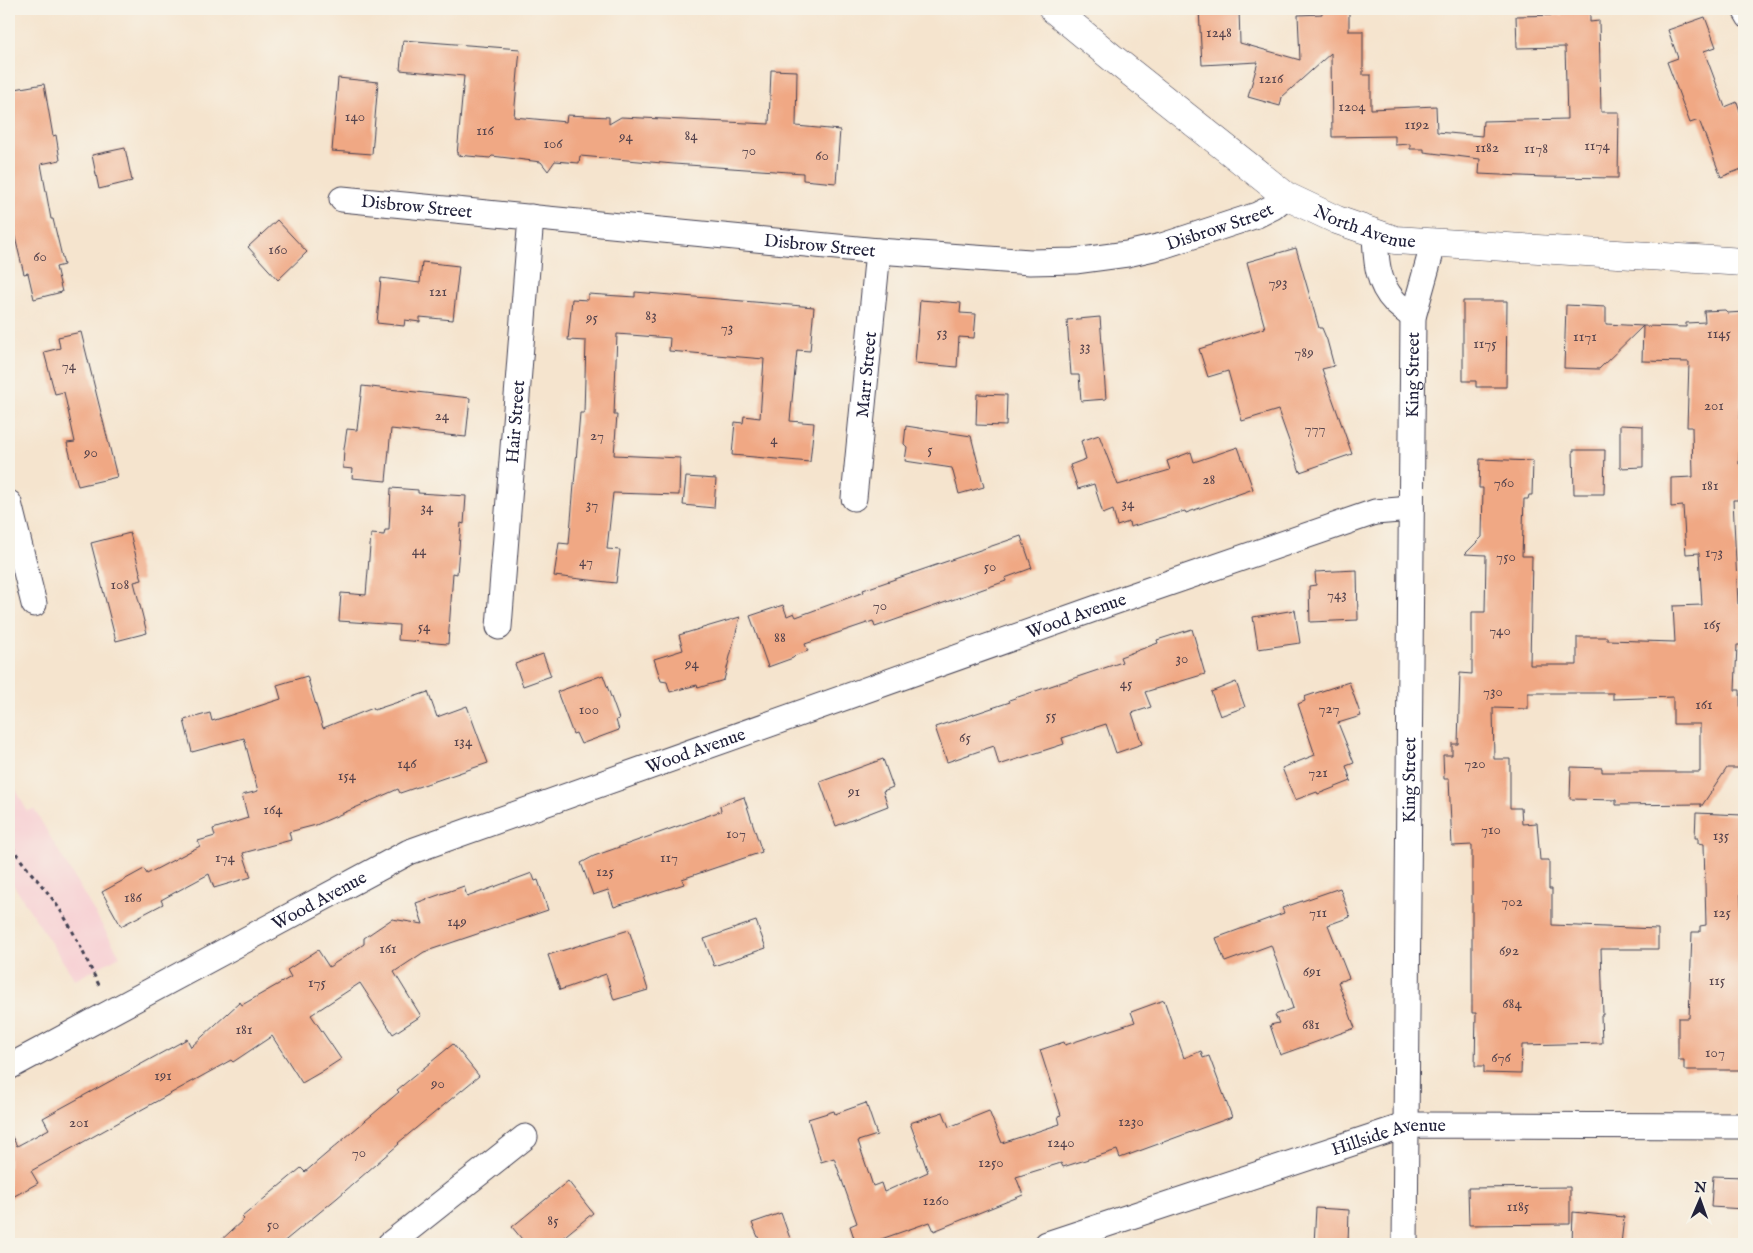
<svg xmlns="http://www.w3.org/2000/svg" width="1753" height="1253" font-family="'IM FELL English',serif">
<style>
.built{fill:#f7cfd3}
.building{fill:#f0a884}
.lines{fill:none;stroke-linecap:round;stroke-linejoin:round}
.lane-casing{stroke:#423f51;stroke-width:14}
.street-casing{stroke:#423f51;stroke-width:27}
.secondary-casing{stroke:#423f51;stroke-width:29}
.path{stroke:#423f51;stroke-width:3;stroke-dasharray:4 4;stroke-linecap:butt}
.lane{stroke:#fff;stroke-width:12}
.street{stroke:#fff;stroke-width:25}
.secondary{stroke:#fff;stroke-width:28}
.labels{text-anchor:middle;stroke-width:4;stroke-linejoin:round;paint-order:stroke}
.number-label{font-size:15px;fill:#56444d}
.street-label{font-size:18px;fill:#22223b;stroke:#f7f3e8}
</style>
<rect width="100%" height="100%" fill="#f7f3e8"/>
<filter id="ink" filterUnits="userSpaceOnUse"><feTurbulence type="fractalNoise" baseFrequency=".02" numOctaves="2"/><feDisplacementMap in="SourceGraphic" scale="10" xChannelSelector="R" yChannelSelector="G"/><feConvolveMatrix kernelMatrix="1 2 1 2 8 2 1 2 1" color-interpolation-filters="sRGB"/></filter>
<filter id="wash" filterUnits="userSpaceOnUse"><feTurbulence type="fractalNoise" baseFrequency=".0096" numOctaves="4" result="noise"/><feDisplacementMap in="SourceGraphic" scale="20" xChannelSelector="R" yChannelSelector="G"/><feGaussianBlur stdDeviation="1.12" result="paint"/><feColorMatrix in="noise" values="0 0 0 0 0 0 0 0 0 0 0 0 0 0 0 0 0 1.4 0 .05"/><feComposite in="paint" operator="in"/></filter>
<g filter="url(#wash)">
<rect width="100%" height="100%" fill="#f5e4ce"/>
<path class="built" d="M9,776L27,811L34,809L120,956L75,980L9,878Z"/>
<g id="blocks">
<path class="building" d="M1199,9H1239L1240,43L1300,60L1298,15L1322,14V9H1349V31H1363V75H1371V109L1436,106L1437,132L1482,136L1483,121L1567,119L1565,47L1517,48L1516,16L1562,15V9H1590V22L1599,21L1601,112H1619L1618,178L1543,177L1479,174L1480,159L1424,152V149H1410V144L1395,145V136L1332,137L1331,53L1282,97L1280,106L1248,97L1258,62L1202,65Z
M1705,17L1716,47L1704,51L1725,107L1737,102L1744,123V168L1721,177L1699,120L1690,123L1667,62L1678,58L1668,30Z
M403,40L520,49L514,117L566,122L567,115L609,117V124L621,117L769,124L771,70L797,71L796,126L840,130L836,183L803,180V173L674,164L580,156L579,163L555,161L548,171L541,162L492,156L490,158L457,155L464,76L400,70Z
M338,78L378,82L372,154L332,151Z
M44,84L53,136L56,135L60,160L41,164L51,219H53L64,265L56,267L62,292L34,299L28,273L24,274L9,213V90Z
M125,148L132,181L99,189L92,155Z
M277,220L307,252L278,280L248,247Z
M1296,248L1319,328H1322L1327,340L1334,366L1322,369L1352,454L1300,472L1278,410L1242,421L1228,371L1208,377L1199,349L1265,328L1247,262Z
M422,262L459,266L453,320L420,317V322L405,320L404,326L377,323L381,278L420,283Z
M635,292L814,307L810,351L797,350L790,421L814,423L810,462L732,455L735,422L743,423L744,416L760,418L764,359L669,351L670,338L617,334L614,415H617L614,455L680,458L679,495L613,493L607,549L620,550L616,583L554,576L559,543L569,544L580,413H584L586,341L568,340L572,299L588,300V294L635,297Z
M920,300L961,303L960,313L976,314L974,338L959,337L957,367L915,363Z
M1463,301H1507L1506,387H1476V381H1463Z
M1566,305L1606,307V324L1643,326L1599,369L1564,368Z
M1725,310L1728,313L1744,312V350L1742,351L1739,464H1744V500H1733L1738,604L1744,603V645H1737L1735,690H1740L1741,740H1744V768H1727L1701,807V804L1616,805V800L1570,799L1571,767L1602,768V772H1700V724H1673V697L1613,699V693H1528V709L1493,708L1494,759H1510V808H1521L1522,824L1537,823L1540,860H1549V889H1552V925L1658,929V949H1601L1603,1015H1601L1602,1043L1522,1045L1521,1074L1484,1073V1066H1475L1476,1013H1472V845L1452,846L1449,779H1444L1443,755H1452V744H1458L1460,673L1472,674V612H1485L1486,555L1465,554L1482,537L1483,488H1479L1480,459L1533,461L1532,495H1529L1528,499H1524L1522,556H1532L1530,665H1577V637H1607V640L1675,642L1673,606L1702,605L1699,553L1686,554L1683,506L1671,507V478L1693,477L1692,427H1687L1689,362L1642,361L1643,326L1686,327V323L1705,322L1704,311Z
M1100,317L1106,399L1081,401L1079,375H1071L1067,320Z
M81,332L117,477L78,486L67,443L75,442L64,392L55,394L44,352L60,348L58,337Z
M362,386L470,398L466,437L391,429L386,481L352,478L353,469L343,468L344,449L347,429L357,430Z
M977,394L1007,395L1006,426L976,425Z
M1620,425L1643,426V467L1620,468Z
M906,426L971,436L984,487L959,494L952,468L905,461L907,447L904,444Z
M1099,435L1118,485L1170,470L1167,461L1191,452L1194,462L1238,447L1253,489L1186,513L1185,511L1130,527L1129,522L1117,526L1113,510L1103,514L1094,484L1078,489L1070,465L1086,459L1081,441Z
M1573,450H1605L1604,494H1574Z
M686,477L716,479L714,508L683,505Z
M391,488L418,490V493L466,496L464,524L461,523L457,574L453,573L448,644L398,640L399,625L339,621L341,593L366,595L371,534L384,535L385,530H389Z
M130,533L142,580L134,582L147,633L116,641L91,543Z
M1021,536L1032,568L1005,578L1006,581L875,627L873,621L805,644L808,651L796,655L793,658L768,667L750,616L783,605L787,616L794,613L796,617L864,592L863,590Z
M1357,570L1358,620L1310,622L1309,586L1316,585L1315,572Z
M1295,610L1300,643L1258,649L1253,617Z
M740,617L724,680L698,688L697,685L670,692L667,682L661,681L654,659L683,650L679,635Z
M1192,629L1205,674L1145,692L1151,707L1132,713L1142,744L1116,753L1106,724L1062,738L1064,744L999,765L994,746L947,762L935,727L1010,702L1009,700L1122,662L1120,657L1158,643L1157,640Z
M543,654L551,676L523,686L515,664Z
M603,675L619,719L616,720L619,730L581,744L576,733L573,734L557,692Z
M307,676L323,728L373,708L374,710L428,692L437,717L467,706L488,763L400,793L398,789L316,825L289,832L291,840L243,853L251,877L214,888L209,874L161,900L163,904L121,926L102,892L144,869L147,874L200,846L198,841L215,836L213,829L248,818L242,795L258,791L244,738L192,752L184,720L210,713L212,721L281,699L277,685Z
M1236,682L1245,707L1220,716L1211,692Z
M1349,682L1361,716L1338,723L1354,763L1346,766L1351,781L1318,794L1317,792L1295,800L1282,768L1315,755L1298,704L1305,701L1304,697Z
M883,759L893,787L883,791L888,806L836,826L820,782Z
M744,797L762,852L682,879L684,884L614,907L608,890L593,895L581,863L594,856L721,811L720,806Z
M1696,813L1742,815L1740,884L1742,919H1740L1742,963L1744,964V1070H1684V1060H1678V1018H1689L1692,932H1700V926L1706,925L1704,844L1698,843V838H1695Z
M532,873L535,881L538,880L548,910L424,952L394,972L421,1016L393,1034L360,983L311,1015L341,1059L321,1072L302,1083L272,1036L233,1062L231,1060L31,1171L38,1183L9,1199V1131L17,1146L49,1129L43,1118L187,1039L191,1047L240,1002L242,1005L291,977L287,970L318,950L329,967L364,944V938L392,919L423,924L416,903L464,886L467,897Z
M1340,888L1350,917L1328,925L1349,978L1338,982L1355,1028L1280,1055L1270,1025L1279,1023L1275,1015L1293,1008L1271,945L1225,962L1216,938L1284,913L1282,908Z
M756,921L766,948L714,966L704,939Z
M629,930L648,990L614,1000L606,974L560,990L548,955Z
M1164,1000L1184,1058L1201,1051L1203,1058L1209,1056L1232,1117L1120,1158L1117,1150L1063,1167L1061,1163L1016,1177L1023,1195L934,1231L930,1222L867,1244H856L850,1226L857,1223L834,1158L821,1162L808,1119L834,1111L835,1114L866,1103L877,1135L858,1141L873,1186L881,1183L884,1192L928,1172L910,1123L943,1112L949,1127L989,1111L1002,1143L1060,1124L1058,1116L1061,1115L1040,1050L1064,1042L1065,1045L1135,1022L1131,1012Z
M453,1044L479,1076L398,1143L399,1144L337,1198L281,1244H217L244,1219L242,1217L301,1168L305,1172L399,1092L397,1090Z
M1713,1176L1744,1177V1209L1711,1207Z
M568,1181L593,1213L555,1244H526L512,1227Z
M1570,1187V1224L1469,1225L1468,1188Z
M1316,1208L1349,1210L1348,1244H1314Z
M1573,1212L1624,1217L1621,1244H1572Z
M781,1213L792,1244H761L752,1223Z"/>
</g>
</g>
<g filter="url(#ink)">
<use href="#blocks" fill-opacity="0" stroke="#423f51" stroke-width="1"/>
<g class="lines">
<defs>
<path id="lane" d="M1737,9L1744,21"/>
<g id="street">
<path id="s1" d="M342,199L878,251L1030,262L1075,261L1127,254L1162,246L1257,215L1273,207L1286,196"/>
<path d="M1375,233C1376,258 1376,282 1395,302C1400,307 1407,312 1413,317"/>
<path id="s2" d="M854,498L878,251"/>
<path d="M9,503L34,604"/>
<path id="s3" d="M499,627L531,217"/>
<path id="s4" d="M9,1067L409,852L1108,604L1375,512L1411,509"/>
<path d="M390,1244L525,1137"/>
<path id="s5" d="M1047,1244L1407,1125L1744,1126"/>
<path id="s6" d="M1405,1244L1413,317L1434,242"/>
</g>
<g id="secondary">
<path id="s7" d="M1053,9L1110,56L1286,196L1337,220L1395,240L1744,262"/>
</g>
</defs>
<use href="#lane" class="lane-casing"/>
<use href="#street" class="street-casing"/>
<use href="#secondary" class="secondary-casing"/>
<path class="path" d="M9,839C18,862 40,881 54,901C73,927 85,958 100,987"/>
<use href="#lane" class="lane"/>
<use href="#street" class="street"/>
<use href="#secondary" class="secondary"/>
</g>
</g>
<g class="labels">
<g class="number-label">
<text x="1219" y="37">1248</text>
<text x="1271" y="83">1216</text>
<text x="1352" y="111">1204</text>
<text x="355" y="121">140</text>
<text x="1417" y="129">1192</text>
<text x="485" y="135">116</text>
<text x="691" y="140">84</text>
<text x="626" y="141">94</text>
<text x="553" y="148">106</text>
<text x="1597" y="150">1174</text>
<text x="1487" y="152">1182</text>
<text x="1536" y="153">1178</text>
<text x="749" y="155">70</text>
<text x="822" y="160">60</text>
<text x="278" y="254">160</text>
<text x="40" y="261">60</text>
<text x="1278" y="287">793</text>
<text x="438" y="296">121</text>
<text x="651" y="320">83</text>
<text x="592" y="322">95</text>
<text x="727" y="332">73</text>
<text x="942" y="337">53</text>
<text x="1719" y="338">1145</text>
<text x="1585" y="341">1171</text>
<text x="1485" y="348">1175</text>
<text x="1085" y="351">33</text>
<text x="1304" y="357">789</text>
<text x="69" y="370">74</text>
<text x="1714" y="410">201</text>
<text x="442" y="420">24</text>
<text x="1315" y="433">777</text>
<text x="597" y="440">27</text>
<text x="774" y="444">4</text>
<text x="930" y="454">5</text>
<text x="91" y="457">90</text>
<text x="1209" y="484">28</text>
<text x="1504" y="487">760</text>
<text x="1710" y="490">181</text>
<text x="1128" y="508">34</text>
<text x="592" y="509">37</text>
<text x="427" y="512">34</text>
<text x="419" y="555">44</text>
<text x="1714" y="557">173</text>
<text x="1506" y="561">750</text>
<text x="586" y="566">47</text>
<text x="990" y="571">50</text>
<text x="120" y="589">108</text>
<text x="1337" y="599">743</text>
<text x="880" y="610">70</text>
<text x="1712" y="629">165</text>
<text x="424" y="631">54</text>
<text x="1500" y="635">740</text>
<text x="780" y="642">88</text>
<text x="1182" y="663">30</text>
<text x="692" y="668">94</text>
<text x="1126" y="688">45</text>
<text x="1493" y="696">730</text>
<text x="1704" y="709">161</text>
<text x="1329" y="713">727</text>
<text x="589" y="714">100</text>
<text x="1051" y="720">55</text>
<text x="965" y="742">65</text>
<text x="463" y="746">134</text>
<text x="407" y="768">146</text>
<text x="1475" y="768">720</text>
<text x="1318" y="777">721</text>
<text x="347" y="780">154</text>
<text x="854" y="796">91</text>
<text x="273" y="814">164</text>
<text x="1491" y="834">710</text>
<text x="736" y="838">107</text>
<text x="1721" y="840">135</text>
<text x="225" y="862">174</text>
<text x="669" y="862">117</text>
<text x="605" y="876">125</text>
<text x="133" y="902">186</text>
<text x="1512" y="906">702</text>
<text x="1318" y="917">711</text>
<text x="1722" y="917">125</text>
<text x="457" y="926">149</text>
<text x="388" y="953">161</text>
<text x="1509" y="955">692</text>
<text x="1312" y="976">691</text>
<text x="1717" y="985">115</text>
<text x="317" y="987">175</text>
<text x="1512" y="1008">684</text>
<text x="1311" y="1029">681</text>
<text x="244" y="1034">181</text>
<text x="1715" y="1057">107</text>
<text x="1501" y="1062">676</text>
<text x="163" y="1080">191</text>
<text x="438" y="1088">90</text>
<text x="1131" y="1126">1230</text>
<text x="79" y="1127">201</text>
<text x="1061" y="1147">1240</text>
<text x="359" y="1157">70</text>
<text x="991" y="1167">1250</text>
<text x="936" y="1205">1260</text>
<text x="1518" y="1211">1185</text>
<text x="553" y="1225">85</text>
<text x="273" y="1229">50</text>
</g>
<g class="street-label">
<text dy="6" stroke="none"><textPath href="#s1" startOffset="75">Disbrow Street</textPath></text>
<text dy="6" stroke="none"><textPath href="#s1" startOffset="885">Disbrow Street</textPath></text>
<text dy="6" stroke="none"><textPath href="#s7" startOffset="384">North Avenue</textPath></text>
<text dy="6" stroke="none"><textPath href="#s1" startOffset="480">Disbrow Street</textPath></text>
<text dy="6" stroke="none"><textPath href="#s2" startOffset="124">Marr Street</textPath></text>
<text dy="6" stroke="none"><textPath href="#s6" startOffset="869">King Street</textPath></text>
<text dy="6" stroke="none"><textPath href="#s3" startOffset="206">Hair Street</textPath></text>
<text dy="6" stroke="none"><textPath href="#s4" startOffset="1162">Wood Avenue</textPath></text>
<text dy="6" stroke="none"><textPath href="#s4" startOffset="758">Wood Avenue</textPath></text>
<text dy="6" stroke="none"><textPath href="#s6" startOffset="464">King Street</textPath></text>
<text dy="6" stroke="none"><textPath href="#s4" startOffset="352">Wood Avenue</textPath></text>
<text dy="6" stroke="none"><textPath href="#s5" startOffset="359">Hillside Avenue</textPath></text>
</g>
</g>
<rect width="1753" height="1253" fill="none" stroke="#f7f3e8" stroke-width="30"/>
<g transform="translate(1700 1200) rotate(2)" stroke="#f7f3e8" stroke-width="4" paint-order="stroke">
<path d="M0-4L9 19L0 12L-9 19Z" fill="#22223b"/>
<text y="-8" font-size="14" font-weight="bold" text-anchor="middle" fill="#22223b">N</text>
</g>
</svg>
